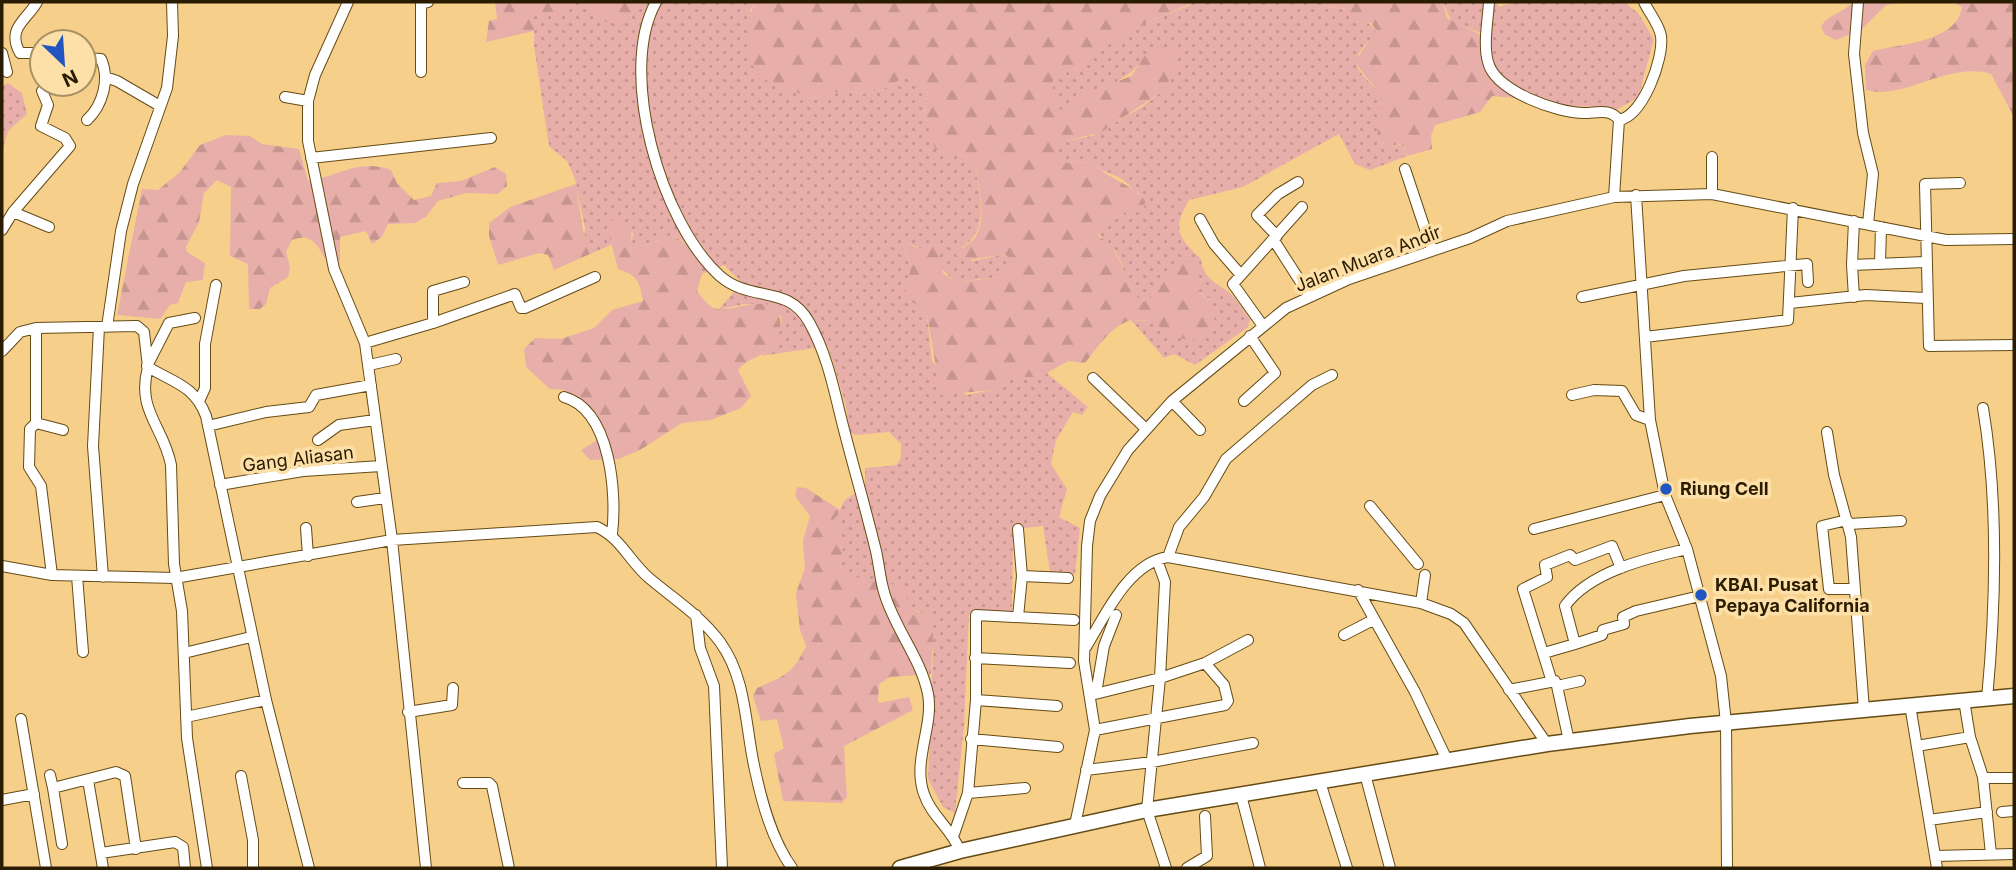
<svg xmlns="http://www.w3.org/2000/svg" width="2016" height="870" font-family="Inter,sans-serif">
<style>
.grass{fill:url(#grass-dots)}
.forest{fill:url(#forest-firs)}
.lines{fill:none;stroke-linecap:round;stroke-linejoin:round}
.street-casing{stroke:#654b15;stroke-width:12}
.secondary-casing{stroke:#654b15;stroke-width:17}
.street{stroke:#fff;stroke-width:10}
.secondary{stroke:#fff;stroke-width:14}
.poi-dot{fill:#2055c2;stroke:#fddfa8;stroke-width:2.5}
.labels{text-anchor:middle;stroke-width:7;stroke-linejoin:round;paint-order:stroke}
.street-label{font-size:18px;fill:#2a1c00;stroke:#fddfa8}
.poi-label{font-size:18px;font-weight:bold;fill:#2a1c00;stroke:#fddfa8;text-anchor:start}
</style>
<defs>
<pattern id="grass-dots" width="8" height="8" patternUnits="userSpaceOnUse" patternTransform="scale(1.75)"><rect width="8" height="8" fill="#e8aeaa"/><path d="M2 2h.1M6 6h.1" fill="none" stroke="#c79590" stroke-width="1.8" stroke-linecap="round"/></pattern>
<pattern id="forest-firs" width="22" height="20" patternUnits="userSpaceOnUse" patternTransform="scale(1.75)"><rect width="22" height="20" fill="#e8aeaa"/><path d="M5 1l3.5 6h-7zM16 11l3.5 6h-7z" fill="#c79590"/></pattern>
</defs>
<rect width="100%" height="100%" fill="#f6d08b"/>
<path class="grass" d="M571,2H591L630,19L639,2H757L750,10L780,87L796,89L810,99L845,90L862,94L883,89L905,77L922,82L928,97L924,113L936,149L940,152L957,151L975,163C978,191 992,232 961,247L972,261L1005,254L1012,260L1010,274C992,280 976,277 958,284C940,271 928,245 903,243L911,266L906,291L923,308L927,316L932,361L966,395L992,390L1015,377H1039L1047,373L1088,407L1082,415L1073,412L1056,440L1051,464L1067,489L1059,517L1080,528L1075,574L1050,572L1043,526L1013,529L1012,611L969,614L964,726L955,813L943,807L928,779L933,651L921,612L913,609L903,594L856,580L840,570L843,544L834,520L845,500L865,486V468L897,465L901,457V444L889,432L856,435L849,432L846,406L828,346L761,356L776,344L782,318L772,305L744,304L718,310L742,283L724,265L702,274C695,256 691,243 673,235L639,248L632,242L633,233L607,227L613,244L590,254L584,242L585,228L575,179L567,161L549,146L534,46V15L559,11Z
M1190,2H1323L1321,4C1329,8 1335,7 1343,9C1350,11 1371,24 1376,30C1372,41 1356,50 1357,62C1357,75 1374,83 1379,94C1386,108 1378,127 1383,143L1395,146L1404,143L1407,156L1370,170L1355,164L1339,134L1243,187L1189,200C1172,229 1178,237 1201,259C1203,280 1220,284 1233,296C1239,303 1245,312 1250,319L1248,327L1195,365L1174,354L1164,358L1131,320L1150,321L1186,340L1210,299L1195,290V280L1183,261L1172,275L1156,285L1150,300L1142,302C1125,288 1126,268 1115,251C1108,242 1100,241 1098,229L1120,216L1144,210L1140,194C1133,191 1132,188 1127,183C1116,173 1102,174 1093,162L1066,163L1058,159L1056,150L1060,142L1092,136L1142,107L1165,89L1169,73L1175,65L1146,54C1125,91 1087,84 1062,115L1052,91L1054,78L1077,68L1103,47L1150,21L1190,5Z
M1443,2H1496L1499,7L1514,2H1624L1638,13L1654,39L1638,98L1614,111L1592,106L1553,107L1495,82L1488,64V36L1451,21Z
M8,83L22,93L27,114L8,131L2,152V86Z"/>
<path class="forest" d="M495,2H571L559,11L534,15V31L486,42L489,21L497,19Z
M587,2H639L630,19L607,23Z
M757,2H1190V4L1150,21L1103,48L1077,68L1054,78L1052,91L1062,114L1081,96L1131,76L1146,54L1162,47L1180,50L1166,89L1100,133L1060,142L1056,150L1058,159L1066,163L1093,162C1106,179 1132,183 1145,201L1144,210L1120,216L1098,229L1099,237C1124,248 1121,285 1142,302L1150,300L1156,285L1172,275L1183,261L1192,263L1199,272L1195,290C1200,294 1208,297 1212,302C1221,318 1208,344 1188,340C1168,336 1155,317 1133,320C1112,323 1097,349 1085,363L1068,361L1040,377H1015L992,390L941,395L927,316L923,308L908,300L906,291L911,266L903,242L918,248L938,245L943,273L958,284C976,278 992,280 1009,274L1011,260L1005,254L962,261L956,255C961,246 971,244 976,236C987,217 978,184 975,163L957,151L940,152L935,149L924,113L928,97L922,82L905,77L883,89L862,94L845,90L810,99C794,88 779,89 764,79C743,65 742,19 757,2Z
M1323,2H1443L1447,18L1491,40L1494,48L1488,64L1491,79L1523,86L1528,93L1527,99L1492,96L1480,112L1435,125L1431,136L1432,149L1407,156L1404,143C1393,147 1385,146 1377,136C1379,122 1386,106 1378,92C1371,80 1360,74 1356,60L1376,30L1371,23H1354L1345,9L1321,5Z
M1853,2H1903L1886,5L1861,30L1836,40L1824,34L1821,26C1829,14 1843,13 1853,2Z
M1953,2H2014V117L1991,74C1946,61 1906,101 1866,90L1865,65L1873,51C1900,44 1957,42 1962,7Z
M226,135L250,136L262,144L299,149L308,181C338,177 358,158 391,170L397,183L414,200L431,196L437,183L461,181L495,167L506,174L507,186L498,194L466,193L438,201L426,217L415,223L388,224L382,237L372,244L366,231L340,237V261L325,259C317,244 312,233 292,240L286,251L290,268L288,277L270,288L266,304L260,309H249L248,264L230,256L231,187L217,180L204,193L199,222L186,247L187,252L205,263L203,280L186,282L178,303L170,305L160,319L117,315L142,189L158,190L180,172L200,145Z
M576,184C580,204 582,238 590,254L554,270L548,255L539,253L498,265L489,236V223L510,207Z
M612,220L630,225L632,242L639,248L673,235L693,249L702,274L697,291C702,297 708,307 717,309C729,312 751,300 770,305C787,309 779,340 774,346C763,357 747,358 738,370L751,396L741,408L711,420L682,423L640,450L619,459L590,460L581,450L606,435L598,416L584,403L563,390L550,389L526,367L524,349L535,338L561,339L594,328L612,310L643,301C640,282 637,275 618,269L607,227Z
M797,487L806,488L840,510L834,520L843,544L840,570C859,582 878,580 900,586L913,609L928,617L933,634L931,674L890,677L879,684L878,703L909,697L913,710L844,746L847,797L842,803L783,801L774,754L784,748L777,719L761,721L753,696L757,688C784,676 793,674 806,646L800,630L796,593L805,568L803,541L810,516L795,496Z"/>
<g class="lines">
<defs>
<path id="street" d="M37,2C27,20 6,28 20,53H35L42,58
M348,2L315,75L308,101V141L334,269L365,343L392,540L426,868
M656,2C617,72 661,223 720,276C751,303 788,284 809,322C826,352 833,385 841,418C852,462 865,506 876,551C879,564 880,579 884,592C894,628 921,658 928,694C934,726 912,761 924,794C931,816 952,829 960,851
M1489,2C1488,20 1483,44 1488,62C1495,91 1557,113 1584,113C1597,113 1610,108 1619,120L1614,197
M1858,2L1854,54L1863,133L1873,174L1868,224
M2,53L7,72
M84,58L101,59C110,79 103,105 87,120
M421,72V4L428,2
M105,77L117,81L160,106
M285,97L308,101
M1619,120C1643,116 1664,59 1661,36C1659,24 1649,13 1644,2
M1712,157V194
M311,158L491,138
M1405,169L1432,250
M1960,183L1925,184L1929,346L2014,345
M1636,195L1650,420L1665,495L1687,549L1721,676L1726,723L1727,868
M13,212L70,146L65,138L41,126L48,105L42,91
M1200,219L1214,244L1240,274
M1854,221L1852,265L1925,262
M2,230L13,212L49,227
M1277,236L1257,215L1278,194L1298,182
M1273,239L1309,295
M1880,264L1881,227
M1852,265L1854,297
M1582,297L1684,276L1807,264L1808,282
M1790,303L1866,295L1926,298
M433,323L515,294L521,308H525L595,277
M1263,326L1233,284L1302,207
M99,327L93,446L103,577
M107,327L121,231L133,184L167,88L173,36L172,2
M36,328V423L63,430
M1645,337L1788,320L1793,208
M365,343L433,323V291L464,282
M2,351L20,332L36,328L137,326L144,332L148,367C174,383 194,385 206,416L266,700L309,868
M369,365L396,359
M147,366L169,323L195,318
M148,367C136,411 164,427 171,465L174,564L182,611L187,738L207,868
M1093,378L1146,429
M1572,395L1594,390L1622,391L1636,415L1650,420
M564,397C611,410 617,495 612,534
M200,399L205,388V344L216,285
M1172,401L1200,430
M1244,401L1275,373L1250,336
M1983,408C1999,503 1996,603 1987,699
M36,423L30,429L29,467L41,486L52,575
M208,426L266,412L309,407L316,395L371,385
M1827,432L1834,475L1851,537L1864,710
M318,440L339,425L375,420
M220,485L303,471L381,466
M357,502L385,498
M1370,506L1418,564
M1847,520L1822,526L1829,589H1855
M1849,524L1901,521
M306,528L308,556
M1534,529L1665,495
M1168,557L1179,527L1204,497L1226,459L1312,385L1332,375
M2,566L52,575L175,578L392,540L597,527C622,539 629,561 649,578C674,599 701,616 720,642C747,679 745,727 755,770C762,803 772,840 792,868
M77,576L83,652
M1022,576L1068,578
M1358,590L1415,692L1448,762
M1421,603L1425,575
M696,615L700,648L714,686L722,868
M1018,617L1022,576L1018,529
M1344,635L1373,620
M1575,644L1602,635L1603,630L1624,624L1623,617L1636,611L1700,596
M1086,647C1105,616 1128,563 1168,557L1421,603L1451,614L1464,623L1547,744
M184,653L251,637
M1544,653L1575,644L1565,606C1589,572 1647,558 1687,549
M975,658L1070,663
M1552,682L1523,589L1547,577L1545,565L1570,555L1575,560L1612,546L1621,568
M1557,686L1569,741
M1509,690L1555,681L1557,686L1580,681
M1096,693L1104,646L1116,615
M1091,695L1160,678L1165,582L1157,560
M976,700L1057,706
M1910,705L1937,868
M408,712L452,705L453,688
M186,717L266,700
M21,719L46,868
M1095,730L1225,705L1228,701L1224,685L1205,663
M1970,737L1983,777L1991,854
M971,739L1058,747
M1917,746L1970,737L1964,700
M1086,770L1152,762L1253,743
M1365,774L1390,868
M50,775L53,788
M241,776L253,840V868
M1983,778H2014
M88,780L103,868
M1320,782L1347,868
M463,783H489L492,786L509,868
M968,793L1025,788
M1241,795L1260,868
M2,800L34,794
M2002,812L2014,811
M1929,820L1987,812
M1075,825L1095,730L1084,661L1087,546L1090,521L1100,496L1128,450L1172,401L1286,308L1349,279L1470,238L1507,221L1614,197L1712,194L1946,240L2014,239
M954,834L968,793L976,700V615L1074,620
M62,844L53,788L116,772L125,776L136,849
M101,853L175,842L183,847L185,868
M1935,856L2014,854
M1166,868L1147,810L1160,678L1205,663L1248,640
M1187,868L1207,856L1205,816"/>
<path id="secondary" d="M900,868L960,851L1147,810L1547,744L1690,726L2014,696"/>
</defs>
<use href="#street" class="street-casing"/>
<use href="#secondary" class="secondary-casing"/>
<use href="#street" class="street"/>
<use href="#secondary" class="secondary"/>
</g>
<g class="poi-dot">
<circle cx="1666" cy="489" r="7"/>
<circle cx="1701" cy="595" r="7"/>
</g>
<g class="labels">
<g class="street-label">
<text transform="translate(1368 259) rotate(-21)" y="6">Jalan Muara Andir</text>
<text transform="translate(298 459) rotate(-7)" y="6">Gang Aliasan</text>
</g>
<g class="poi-label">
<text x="1680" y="495">Riung Cell</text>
<text x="1715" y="591">KBAI. Pusat<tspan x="1715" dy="21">Pepaya California</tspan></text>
</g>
</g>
<rect width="2016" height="870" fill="none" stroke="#2a1c00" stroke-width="7"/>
<g transform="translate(63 63) rotate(155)"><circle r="33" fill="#fddfa8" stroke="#a99165" stroke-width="2"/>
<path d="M0-5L12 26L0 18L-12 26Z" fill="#2055c2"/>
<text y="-10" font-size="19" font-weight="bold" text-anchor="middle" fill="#2a1c00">N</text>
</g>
</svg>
